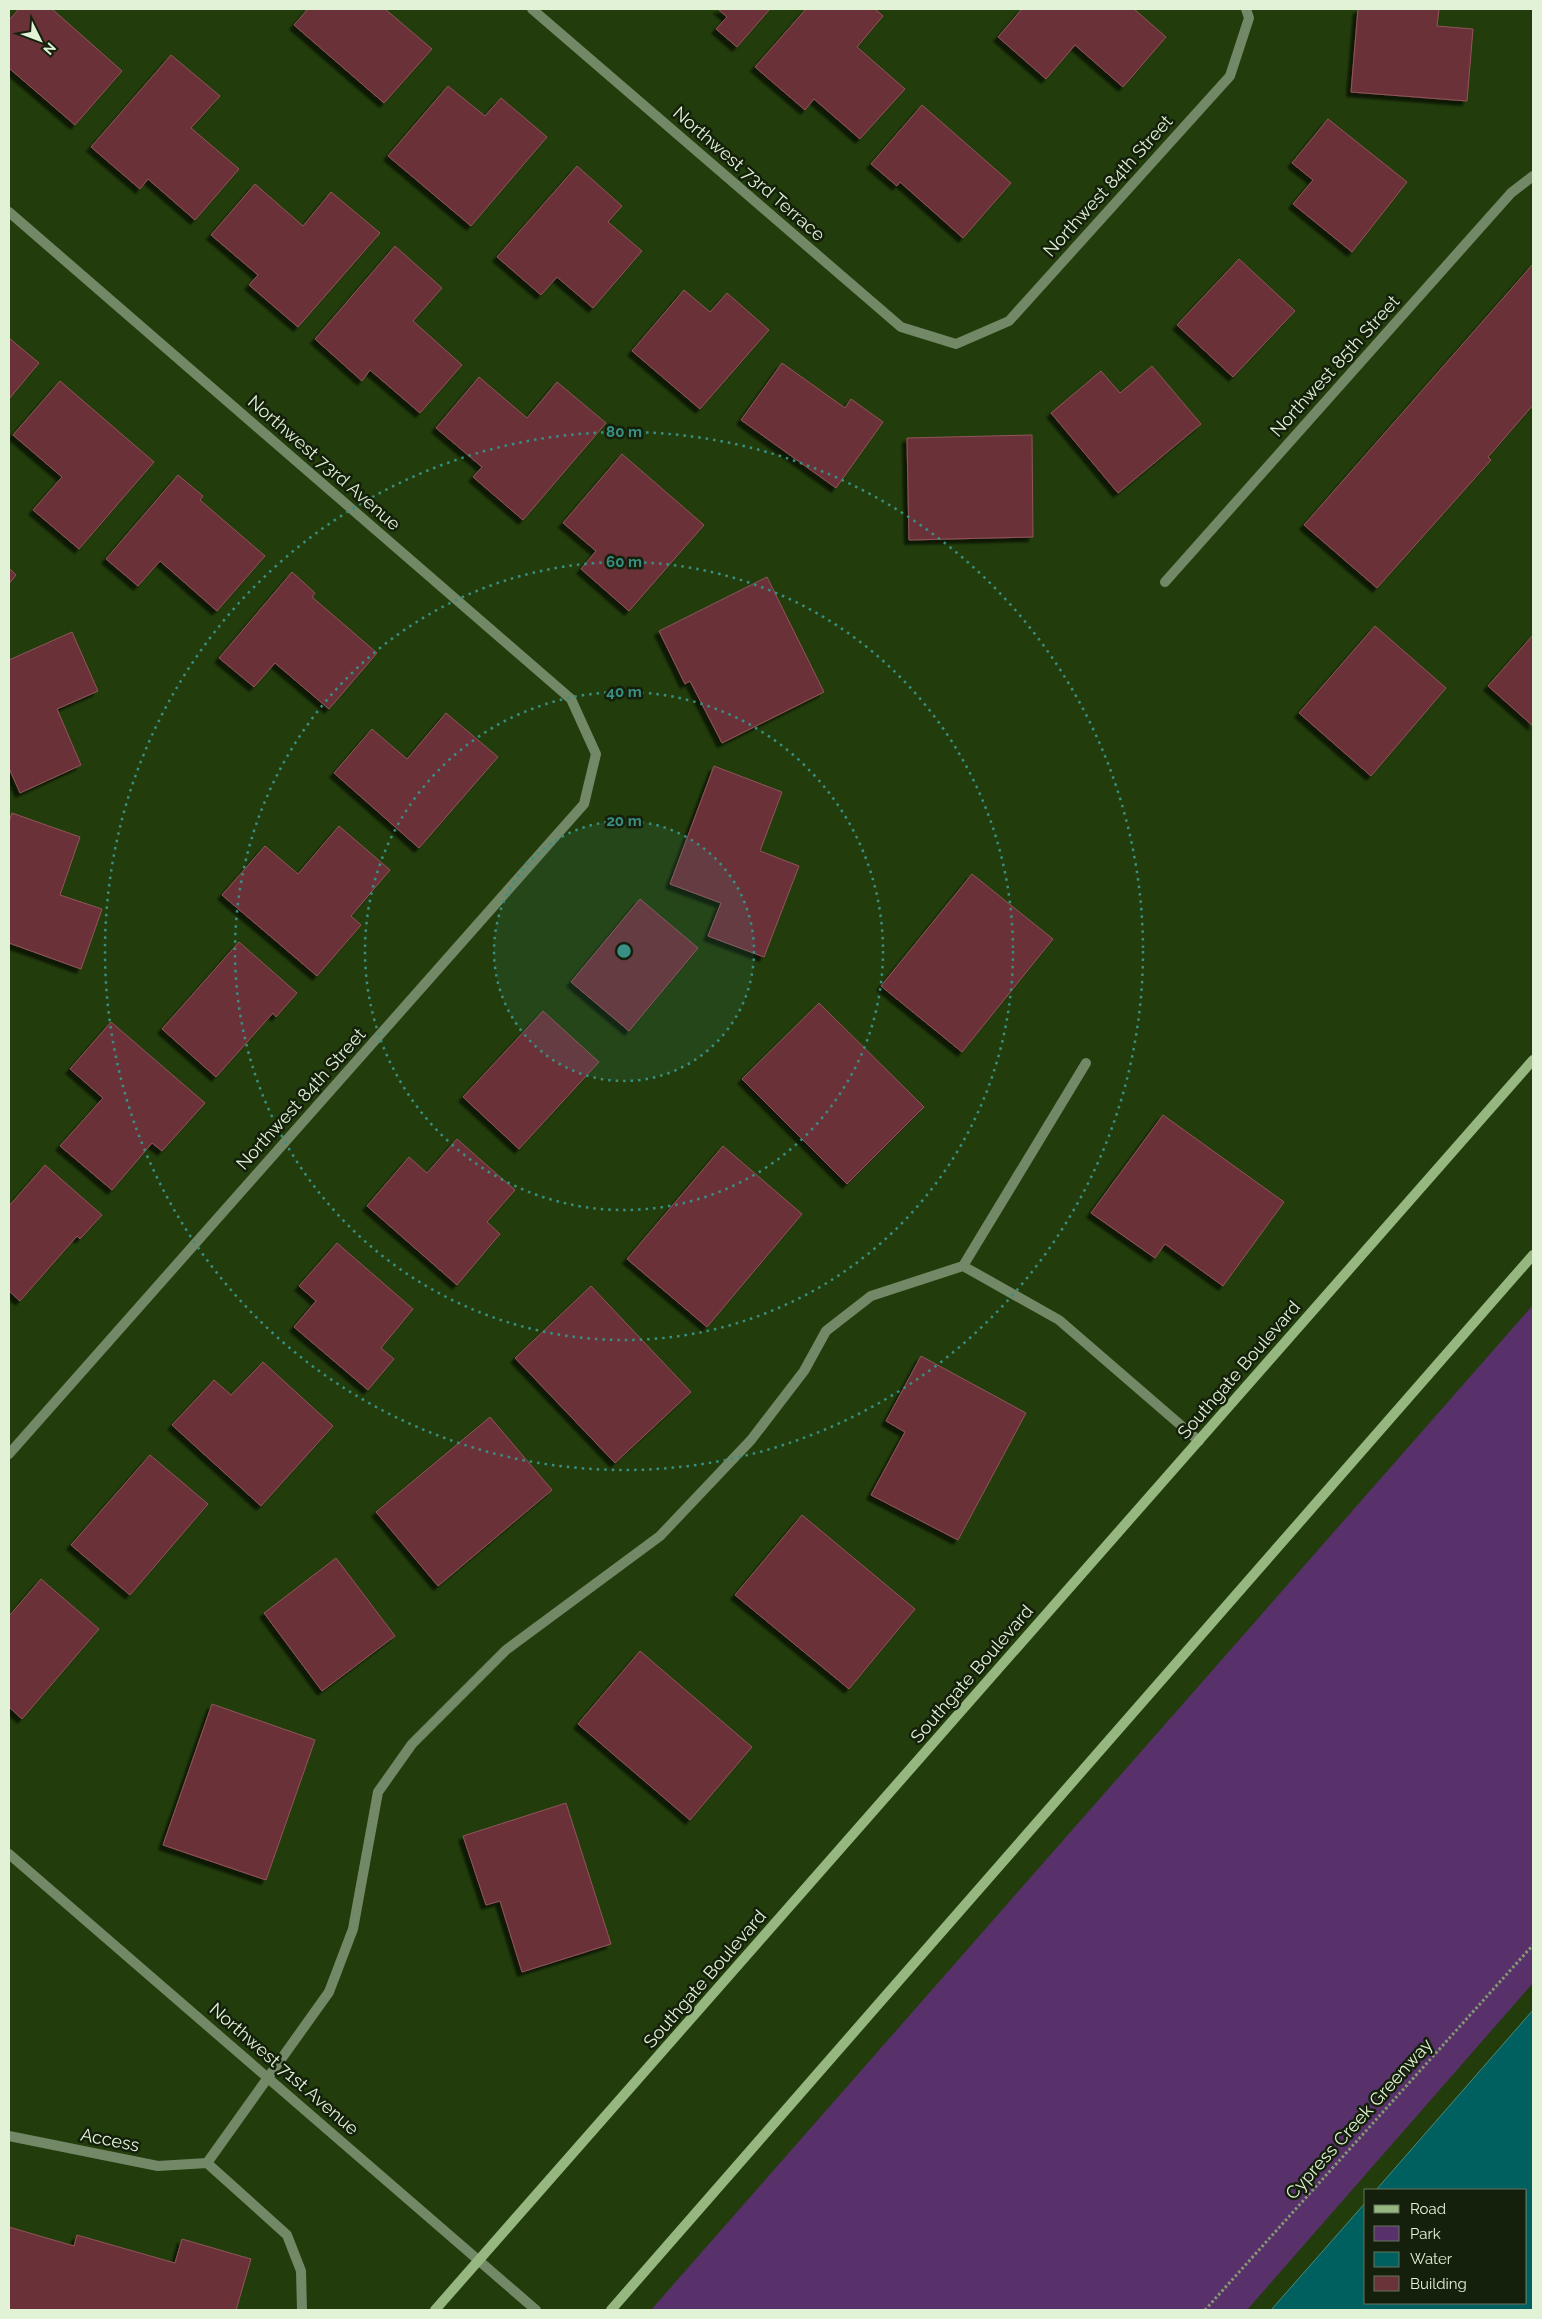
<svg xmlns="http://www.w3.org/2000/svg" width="1542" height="2319" font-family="Raleway,sans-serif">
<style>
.green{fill:#58316b}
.water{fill:#00605f;stroke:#448c83}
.building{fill:#6a3239;stroke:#91545a;filter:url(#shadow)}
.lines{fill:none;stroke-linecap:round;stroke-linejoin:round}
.path{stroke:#849a73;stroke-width:3;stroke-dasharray:2.5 2.5;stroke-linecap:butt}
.lane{stroke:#738866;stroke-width:10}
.street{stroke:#738866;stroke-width:10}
.secondary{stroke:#96b880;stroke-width:10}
.ring{fill:none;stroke:#398f83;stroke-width:2.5;stroke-dasharray:2.5 5}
.labels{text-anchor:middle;stroke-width:5;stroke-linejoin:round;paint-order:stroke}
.street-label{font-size:18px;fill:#e1f2d6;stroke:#14200b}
.centre{fill:#398f83;stroke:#14200b;stroke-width:2.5}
.ring-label{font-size:15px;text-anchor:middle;font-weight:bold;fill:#398f83;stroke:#14200b;stroke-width:5;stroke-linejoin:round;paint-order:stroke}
</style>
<defs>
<filter id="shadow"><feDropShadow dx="-4.5" dy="4.5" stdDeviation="1" flood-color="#0009"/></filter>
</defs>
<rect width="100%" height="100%" fill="#223d0b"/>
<path class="green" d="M1533,1305V1983L1247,2310H651Z"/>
<path class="water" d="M1533,2010V2310H1271L1366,2202V2303H1526V2190H1376Z"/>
<path class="building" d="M19,9H52L122,71L75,125L10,69L9,70V20Z
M308,9H385L432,49L384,103L294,25Z
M718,9H770L737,47L716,29L727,17Z
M806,9H875L883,16L857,47L905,89L860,139L814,99L805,110L755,67Z
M1022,9H1134L1166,37L1123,87L1075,45L1046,79L998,37Z
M1358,9H1439L1437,26L1473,29L1467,101L1351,92Z
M171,55L220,96L191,128L239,169L195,220L148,179L140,189L91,147Z
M448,86L485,116L501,98L547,137L471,226L388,156Z
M922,105L1011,183L963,238L900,182L897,186L871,164Z
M1328,119L1407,182L1352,252L1293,204L1313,180L1292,163Z
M577,166L622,206L608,222L642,251L593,308L557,277L541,295L497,257Z
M255,184L303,226L331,192L380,233L298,327L249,285L258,275L211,235Z
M395,246L442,288L413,321L462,365L420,413L370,370L362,381L315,339Z
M1239,259L1295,311L1233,377L1177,325Z
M1533,264V405L1488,457L1491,460L1377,588L1304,525Z
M684,290L710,312L727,293L769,330L700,409L632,351Z
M9,338L39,363L9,399Z
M782,363L845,408L851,399L883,422L836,488L741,420Z
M1152,366L1201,424L1118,493L1051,413L1101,371L1120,393Z
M479,377L527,418L557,382L606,423L523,520L473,477L482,467L436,428Z
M60,381L154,462L79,549L33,510L62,477L13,435Z
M1032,435L1033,537L909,540L907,438Z
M622,454L704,525L629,611L581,569L596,551L563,523Z
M178,475L203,496L200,500L265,556L217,611L160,561L138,586L106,559Z
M9,568L16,575L9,584Z
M292,572L315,593L312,597L377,653L329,709L275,663L254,687L219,658Z
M767,577L824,692L722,743L690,681L685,684L659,631Z
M1375,626L1446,688L1371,776L1299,713Z
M72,632L98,691L57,709L81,765L20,793L9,768V660Z
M1533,635V726L1488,686Z
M446,713L498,757L419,848L334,773L372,729L407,759Z
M714,766L782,792L760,851L799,866L764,957L708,936L721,903L670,884Z
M12,813L80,837L60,895L102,909L81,969L9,943V822Z
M339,826L390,870L351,916L361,925L317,976L222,895L265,846L298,874Z
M972,874L1053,939L962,1052L881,986Z
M640,899L698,948L629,1031L571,982Z
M239,942L297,993L276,1017L273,1013L216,1077L162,1029Z
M819,1003L924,1107L847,1184L742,1079Z
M543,1011L599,1062L519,1149L463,1097Z
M111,1022L205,1103L162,1151L152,1143L112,1190L60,1146L103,1098L70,1069Z
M1163,1115L1284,1202L1223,1286L1165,1244L1155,1258L1091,1213Z
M457,1139L515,1190L487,1222L500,1234L457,1285L367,1206L409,1157L427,1173Z
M723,1146L802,1214L707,1327L627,1259Z
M45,1165L102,1215L80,1239L77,1236L20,1301L9,1291V1206Z
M337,1243L413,1309L381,1348L394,1359L368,1390L294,1327L316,1301L299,1286Z
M591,1286L691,1392L615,1463L515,1358Z
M921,1356L1026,1413L958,1540L871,1495L905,1432L886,1421Z
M263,1362L333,1426L261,1506L172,1425L214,1380L231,1395Z
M490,1417L552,1490L438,1586L376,1512Z
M150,1455L208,1504L130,1595L71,1545Z
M802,1515L915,1609L849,1689L735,1595Z
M336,1558L395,1636L322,1691L264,1613Z
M41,1579L99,1629L22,1719L9,1707V1616Z
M640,1651L752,1747L690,1820L578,1724Z
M212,1704L315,1740L266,1880L163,1845Z
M566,1803L611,1944L522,1972L500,1901L486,1905L463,1836Z
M9,2227L74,2246L77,2235L175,2263L182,2239L251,2259L236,2310H9Z"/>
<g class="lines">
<path class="path" d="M1205,2310L1533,1945"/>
<path class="lane" d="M1165,582L1511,193L1533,176
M963,1266L1086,1063
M9,2136L158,2166L207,2163
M302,2310L301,2271L287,2235L207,2163L329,1992L353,1929L378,1792L412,1744L506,1650L660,1536L751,1440L804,1371L826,1331L871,1296L963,1266L1059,1320L1199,1441"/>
<path class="street" d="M532,9L901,327L956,344L1009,321L1230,76L1249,18L1246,9
M9,212L571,699L596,754L584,804L9,1454
M9,1854L536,2310"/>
<path class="secondary" d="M435,2310L1533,1060
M611,2310L1533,1255"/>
</g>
<circle cx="624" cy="951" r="130" fill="#398f83" fill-opacity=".12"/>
<g class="ring">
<circle cx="624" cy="951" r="130"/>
<circle cx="624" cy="951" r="259"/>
<circle cx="624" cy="951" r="389"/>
<circle cx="624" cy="951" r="519"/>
</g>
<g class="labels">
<g class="street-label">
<text transform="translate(749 174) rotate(41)" y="6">Northwest 73rd Terrace</text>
<text transform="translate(1108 186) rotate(-48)" y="6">Northwest 84th Street</text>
<text transform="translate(1335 366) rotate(-48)" y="6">Northwest 85th Street</text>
<text transform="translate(324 463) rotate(41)" y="6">Northwest 73rd Avenue</text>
<text transform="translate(301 1099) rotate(-48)" y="6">Northwest 84th Street</text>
<text transform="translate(1239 1370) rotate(-49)" y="6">Southgate Boulevard</text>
<text transform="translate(972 1674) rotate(-49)" y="6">Southgate Boulevard</text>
<text transform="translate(705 1979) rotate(-49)" y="6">Southgate Boulevard</text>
<text transform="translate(284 2069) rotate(41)" y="6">Northwest 71st Avenue</text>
<text transform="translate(1359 2119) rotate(-48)" y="6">Cypress Creek Greenway</text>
<text transform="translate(110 2140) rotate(11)" y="6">Access</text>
</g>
</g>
<circle cx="624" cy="951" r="8" class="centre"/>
<g class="ring-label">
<text x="624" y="437">80 m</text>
<text x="624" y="567">60 m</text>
<text x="624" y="697">40 m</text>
<text x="624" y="826">20 m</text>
</g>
<rect width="1542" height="2319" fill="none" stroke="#e1f2d6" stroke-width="20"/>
<rect x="1364" y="2189" width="162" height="115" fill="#14200b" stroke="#66745c"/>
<rect x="1374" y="2205" width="25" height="8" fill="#96b880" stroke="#66745c"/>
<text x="1410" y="2214" font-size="15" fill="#e1f2d6">Road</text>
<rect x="1374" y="2226" width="25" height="15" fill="#58316b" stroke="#66745c"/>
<text x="1410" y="2239" font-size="15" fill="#e1f2d6">Park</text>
<rect x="1374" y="2252" width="25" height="15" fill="#00605f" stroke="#66745c"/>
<text x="1410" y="2264" font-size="15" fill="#e1f2d6">Water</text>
<rect x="1374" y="2276" width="25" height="15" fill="#6a3239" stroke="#66745c"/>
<text x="1410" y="2289" font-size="15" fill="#e1f2d6">Building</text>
<g transform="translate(40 40) rotate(132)" stroke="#14200b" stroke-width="4" paint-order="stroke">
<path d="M0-4L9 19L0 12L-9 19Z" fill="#e1f2d6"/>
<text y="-8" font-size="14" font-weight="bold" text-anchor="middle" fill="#e1f2d6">N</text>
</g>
</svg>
